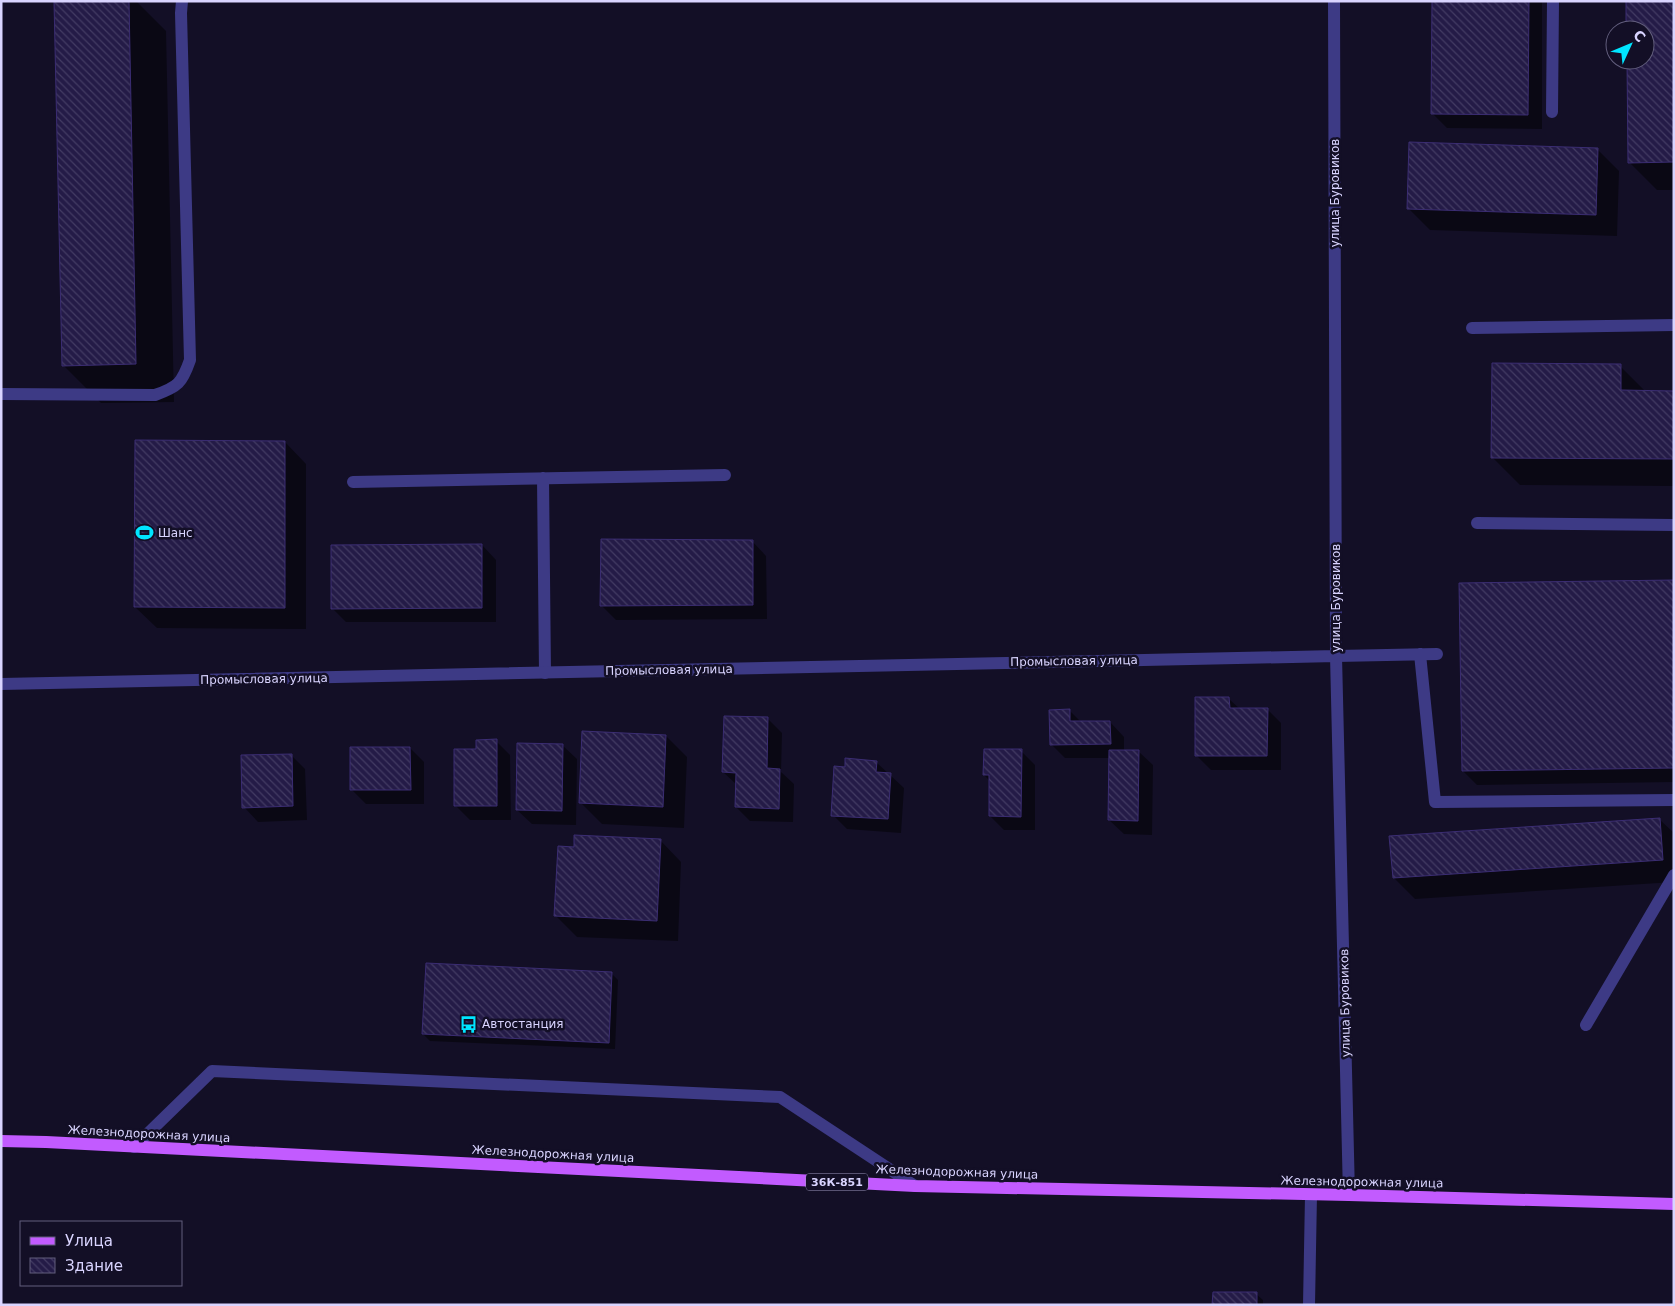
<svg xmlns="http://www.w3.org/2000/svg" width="1675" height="1306" font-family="'DejaVu Sans',sans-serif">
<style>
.shadow{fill:#0007}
.building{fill:url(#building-back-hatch);stroke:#3b2d73}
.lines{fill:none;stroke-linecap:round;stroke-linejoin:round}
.lane{stroke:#3d3a85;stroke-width:12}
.street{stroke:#3d3a85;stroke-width:12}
.primary{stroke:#c25bff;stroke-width:12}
.labels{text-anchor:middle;stroke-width:5;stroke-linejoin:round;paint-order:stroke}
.shield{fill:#130f26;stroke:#9e99be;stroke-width:1}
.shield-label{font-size:11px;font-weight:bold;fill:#d9d4ff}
.street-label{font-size:12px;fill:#d9d4ff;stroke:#130f26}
.poi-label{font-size:12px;fill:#d9d4ff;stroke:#130f26;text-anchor:start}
</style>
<defs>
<pattern id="building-back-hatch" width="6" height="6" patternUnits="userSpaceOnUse" patternTransform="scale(1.25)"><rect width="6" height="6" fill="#241b47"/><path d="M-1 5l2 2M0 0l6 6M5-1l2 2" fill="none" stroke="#433b63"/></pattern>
</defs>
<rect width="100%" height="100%" fill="#130f26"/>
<path class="shadow" d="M55,1H136L166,31L174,402L101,403L63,365Z
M1433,1H1542V129L1447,128L1433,114Z
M1674,1V190H1657L1629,162L1628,60H1645V30H1628Z
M1598,150L1619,171L1617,236L1430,230L1409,209Z
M1620,366L1646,392H1674V486L1520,485L1492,457Z
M285,442L306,464V629L157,628L135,607Z
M752,541L766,556L767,619L616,620L601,605Z
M482,545L496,560V622H346L332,608Z
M1674,581V782L1477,785L1463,771Z
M1229,699L1240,709H1267L1281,723V770H1211L1196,755Z
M1069,710L1082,723L1110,722L1124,737V751H1138L1153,765L1152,835L1124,834L1109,820L1110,758H1065L1051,744Z
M768,719L782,733L781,772L794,784L793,822L750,821L736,807L737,785L723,772Z
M666,736L687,757L684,828L602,824L581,803Z
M496,741L510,755L511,820H470L456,806L477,751Z
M562,745L577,759L576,825L532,824L517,810Z
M410,748L424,762V804H366L352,790Z
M1021,751L1035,765V830H1004L990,816V781L984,775Z
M291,755L305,769L307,820L258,822L244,807Z
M876,762L904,788L901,833L847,829L833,815L846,768Z
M1659,819L1674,833V882L1415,899L1394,878Z
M660,840L681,862L678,941L577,937L556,916L575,849Z
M611,973L618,980L615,1049L430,1041L423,1034Z
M1256,1294L1263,1300V1305H1214Z"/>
<path class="building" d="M54,1H129L136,364L62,366Z
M1432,1H1529L1528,115L1431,114Z
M1626,1H1674V162L1628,163L1627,60H1645V30H1626Z
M1409,142L1598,148L1596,215L1407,209Z
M1492,363L1621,364V390L1674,391V459L1491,458Z
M135,440L285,441V608L134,607Z
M601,539L753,540V605L600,606Z
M482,544V608L331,609V545Z
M1674,580V768L1462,771L1459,583Z
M1195,697H1229L1230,708H1268L1267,756H1195Z
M1070,709V721H1110L1111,744L1050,745L1049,710Z
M724,716L768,717L767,768L780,769L779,809L735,807L736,773L722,772Z
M582,731L666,735L663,807L579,803Z
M497,739V806H454V749H476V740Z
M517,743L563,744L562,811L516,810Z
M350,747H410L411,790H350Z
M984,749H1022L1021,817L989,816V775H983Z
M1109,750H1139L1138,821L1108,820Z
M292,754L293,806L242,808L241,755Z
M845,758L877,761L876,772L891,773L888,819L831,816L834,766L845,767Z
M1660,818L1663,860L1393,878L1389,836Z
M574,835L661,839L657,921L554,916L558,846L574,847Z
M426,963L612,972L609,1043L422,1034Z
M1213,1292H1257V1305H1212Z"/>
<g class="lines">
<path class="lane" d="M1552,112L1553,1
M1472,328L1674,325
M1,394L155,395C178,387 182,383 190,360L181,13L182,1
M543,478L545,673
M353,482L725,475
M1477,523L1674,525
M1420,654L1435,802L1674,800
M1336,656L1437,654
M1586,1025L1674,875
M134,1147L212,1071L780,1097L915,1186
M1309,1305L1311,1195"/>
<path class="street" d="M1334,1L1336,656L1349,1195
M1,684L1336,656"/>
<path class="primary" d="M1,1141L46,1142L915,1186L1349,1195L1674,1204"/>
</g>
<defs>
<symbol id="stadium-bare" viewBox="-9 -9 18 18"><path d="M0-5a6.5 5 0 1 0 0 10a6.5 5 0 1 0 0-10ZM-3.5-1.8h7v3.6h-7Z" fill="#00e5ff" stroke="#130f26" stroke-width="2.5" paint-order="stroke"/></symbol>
<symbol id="bus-bare" viewBox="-9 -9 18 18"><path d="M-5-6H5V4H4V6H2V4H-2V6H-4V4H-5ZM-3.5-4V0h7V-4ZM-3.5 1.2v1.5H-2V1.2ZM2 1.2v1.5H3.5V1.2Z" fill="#00e5ff" stroke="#130f26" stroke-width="2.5" paint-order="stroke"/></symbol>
</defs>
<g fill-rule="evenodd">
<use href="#stadium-bare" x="132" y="520" width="25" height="25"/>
<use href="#bus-bare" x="456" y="1012" width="25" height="25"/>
</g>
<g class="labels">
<rect class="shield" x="806" y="1173.5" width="62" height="17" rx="4"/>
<g class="shield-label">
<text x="837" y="1186">36К-851</text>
</g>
<g class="street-label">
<text transform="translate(1335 193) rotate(-90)" y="4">улица Буровиков</text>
<text transform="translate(1336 598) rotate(-90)" y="4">улица Буровиков</text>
<text transform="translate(1074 661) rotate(-1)" y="4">Промысловая улица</text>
<text transform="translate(669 670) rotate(-1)" y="4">Промысловая улица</text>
<text transform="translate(264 679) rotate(-1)" y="4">Промысловая улица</text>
<text transform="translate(1345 1003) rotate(-91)" y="4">улица Буровиков</text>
<text transform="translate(149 1134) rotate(3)" y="4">Железнодорожная улица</text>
<text transform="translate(553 1154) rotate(3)" y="4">Железнодорожная улица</text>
<text transform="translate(957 1172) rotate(2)" y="4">Железнодорожная улица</text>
<text transform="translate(1362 1182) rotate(1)" y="4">Железнодорожная улица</text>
</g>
<g class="poi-label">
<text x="158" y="537">Шанс</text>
<text x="482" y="1028">Автостанция</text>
</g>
</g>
<rect width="1675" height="1306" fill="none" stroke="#d9d4ff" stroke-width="5"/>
<rect x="20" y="1221" width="162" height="65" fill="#130f26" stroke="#625e7d"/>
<rect x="30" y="1237" width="25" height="8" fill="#c25bff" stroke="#625e7d"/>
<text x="65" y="1246" font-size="15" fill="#d9d4ff">Улица</text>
<rect x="30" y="1258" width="25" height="15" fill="url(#building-back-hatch)" stroke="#625e7d"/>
<text x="65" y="1271" font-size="15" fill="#d9d4ff">Здание</text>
<g transform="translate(1630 45) rotate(46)"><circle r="24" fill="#130f26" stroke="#625e7d"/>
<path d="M0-4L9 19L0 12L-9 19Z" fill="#00e5ff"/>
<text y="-8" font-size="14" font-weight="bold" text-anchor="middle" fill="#d9d4ff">С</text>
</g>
</svg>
